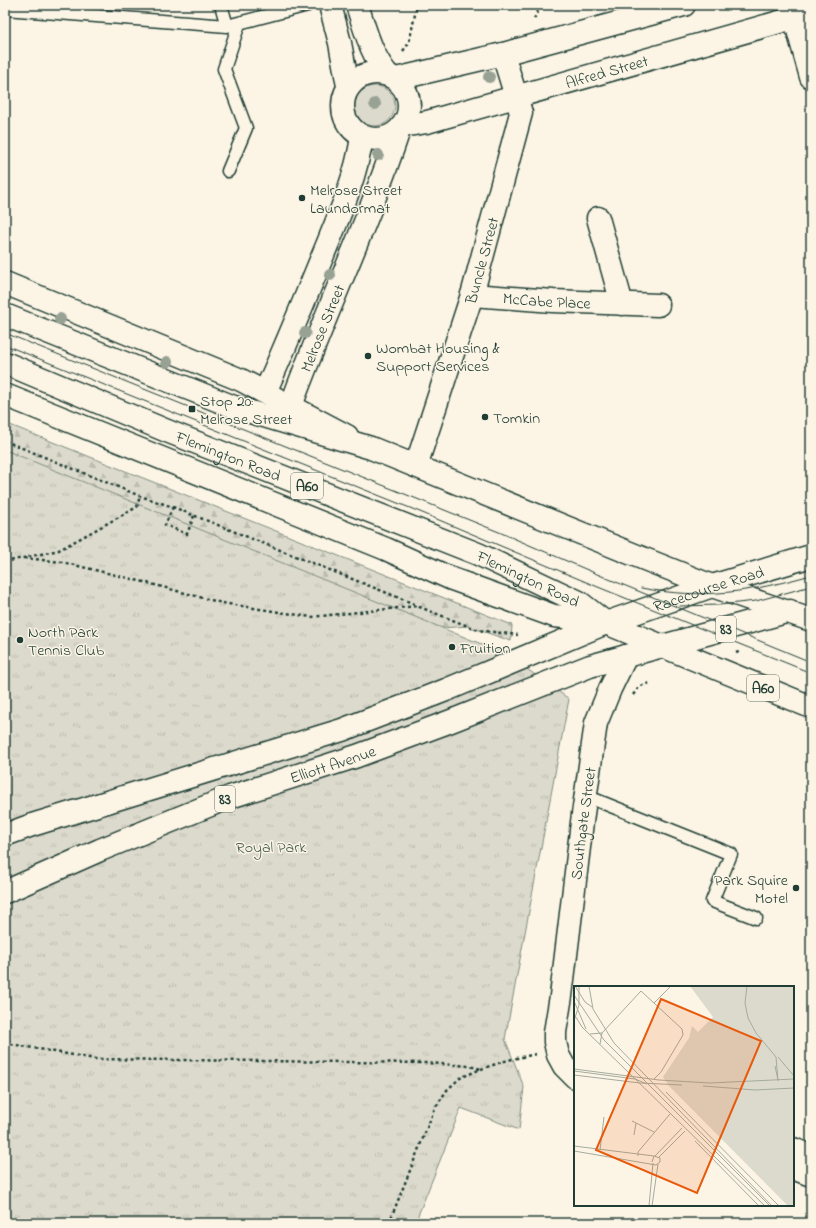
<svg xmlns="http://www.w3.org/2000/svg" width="816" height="1228" font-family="'Indie Flower',sans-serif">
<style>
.grass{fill:#dcdacc;stroke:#7e8c80}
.forest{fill:url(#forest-firs);stroke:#7e8c80}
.park{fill:url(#park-tufts);stroke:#7e8c80}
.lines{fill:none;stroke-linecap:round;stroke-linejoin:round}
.service-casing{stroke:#1f3d34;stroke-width:15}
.minor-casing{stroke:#1f3d34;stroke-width:25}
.primary-casing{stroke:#1f3d34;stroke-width:25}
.trunk-casing{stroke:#1f3d34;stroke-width:25}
.path{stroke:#1f3d34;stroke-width:2.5;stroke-dasharray:3 3;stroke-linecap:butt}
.service{stroke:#fcf5e5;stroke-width:12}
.minor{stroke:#fcf5e5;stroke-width:22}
.primary{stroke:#fcf5e5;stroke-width:22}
.trunk{stroke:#fcf5e5;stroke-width:22}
.tram{stroke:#1f3d34;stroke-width:1}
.tree{fill:#97a194}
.poi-dot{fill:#1f3d34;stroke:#fcf5e5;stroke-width:1.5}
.labels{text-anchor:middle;stroke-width:3;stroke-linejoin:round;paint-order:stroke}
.shield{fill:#fcf5e5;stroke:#617469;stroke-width:1}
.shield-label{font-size:15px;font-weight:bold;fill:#1f3d34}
.street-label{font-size:16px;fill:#1f3d34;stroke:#fcf5e5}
.poi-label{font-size:16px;fill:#1f3d34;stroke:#fcf5e5;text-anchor:start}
.park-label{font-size:16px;fill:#455c52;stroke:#fcf5e5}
.inset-road{fill:none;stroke:#a4ab9e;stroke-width:1}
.view{fill:#e8590c;fill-opacity:0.15;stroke:#e8590c;stroke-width:2}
.inset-edge{fill:none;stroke:#1f3d34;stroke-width:2}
</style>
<defs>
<pattern id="forest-firs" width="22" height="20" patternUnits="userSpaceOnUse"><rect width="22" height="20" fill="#dcdacc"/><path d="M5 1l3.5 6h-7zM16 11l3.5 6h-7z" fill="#bcbcb0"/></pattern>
<pattern id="park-tufts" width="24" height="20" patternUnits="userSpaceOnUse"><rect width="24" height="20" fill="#dcdacc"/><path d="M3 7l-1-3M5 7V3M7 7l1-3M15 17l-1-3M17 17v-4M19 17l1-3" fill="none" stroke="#bcbcb0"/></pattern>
</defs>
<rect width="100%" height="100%" fill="#fcf5e5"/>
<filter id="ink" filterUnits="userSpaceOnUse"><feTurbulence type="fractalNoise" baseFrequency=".025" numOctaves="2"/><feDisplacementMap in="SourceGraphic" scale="8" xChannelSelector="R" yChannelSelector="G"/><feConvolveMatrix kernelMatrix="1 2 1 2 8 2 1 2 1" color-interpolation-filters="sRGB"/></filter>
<g filter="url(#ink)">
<path class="grass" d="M355 106a20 20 0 1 1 40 0a20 20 0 1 1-40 0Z"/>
<path class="forest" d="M5,423L512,625L511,641L467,626L419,630L5,592Z"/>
<path class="park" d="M5,450L506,654L569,699L505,1039L524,1087L519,1130L461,1108L415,1223H5Z"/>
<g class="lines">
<defs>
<path id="service" d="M221,5L227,26
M5,9L227,26L308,5
M228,171L246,128L224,69L239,24
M586,796L731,854L712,901L756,918"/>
<g id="minor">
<path d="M330,5L340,43L348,86"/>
<path d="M357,5C365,29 371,55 388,75"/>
<path d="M791,5L811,77"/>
<circle cx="376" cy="106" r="33"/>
<path d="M396,79L503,54L684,5"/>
<path id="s1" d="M402,126L427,122L811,13"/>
<path d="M598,218L622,304"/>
<path id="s2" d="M472,295L553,301L658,305"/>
<path d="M265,392C286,346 304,301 323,255C339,216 356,178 362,137"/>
<path id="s3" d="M291,406C325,313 368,224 399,130"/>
<path id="s4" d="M416,466L472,295L521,113L503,54"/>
<path id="s5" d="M575,1077L564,1066L558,1055L555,1042V1032L561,996L583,814L596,723L610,689L626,656"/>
<path d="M793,1149L811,1156"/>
<path d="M793,1168L811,1175"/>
</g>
<path id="primary" d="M5,283L241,380L347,436
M5,395L386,549L452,579L554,616L602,621"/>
<g id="trunk">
<path d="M5,315L234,407L371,448L647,560L712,586L811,620"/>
<path id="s6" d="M5,363L167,431L478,554L579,602L606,623L811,707"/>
<path id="s7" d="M5,835L32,825L342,730L446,690L606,623L712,586L811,556"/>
<path id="s8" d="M5,892L100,850L230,797L357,756L451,721L590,666L790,611"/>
</g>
</defs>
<use href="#service" class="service-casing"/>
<use href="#minor" class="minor-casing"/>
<use href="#primary" class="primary-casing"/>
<use href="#trunk" class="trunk-casing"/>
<path class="path" d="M534,19L541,5
M403,51L409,43L417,5
M5,441L140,496L173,507L417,605
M173,507L165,525L187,534L194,516
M24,558L62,562L144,582L222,603L311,617L417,606L478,630L518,635
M5,562L59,550L137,507L140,496
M736,653L741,651
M633,695L640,686L650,683
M5,1043L95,1059L427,1063L469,1066L481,1069
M389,1223L435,1108L447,1090L460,1078L481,1069L508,1060L536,1054"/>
<use href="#service" class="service"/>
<use href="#minor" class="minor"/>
<use href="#primary" class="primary"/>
<use href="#trunk" class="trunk"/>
<path class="tram" d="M5,333L499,532L604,577L811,662
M5,345L420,512L598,587L811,673
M641,588C704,600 750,592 811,575
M680,606L719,605L756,601L811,586"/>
</g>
<g class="tree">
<circle cx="489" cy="77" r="6"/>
<circle cx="375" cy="104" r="6"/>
<circle cx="378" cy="155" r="6"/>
<circle cx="330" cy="275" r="6"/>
<circle cx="60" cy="319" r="6"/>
<circle cx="305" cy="333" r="6"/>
<circle cx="167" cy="362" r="6"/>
</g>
</g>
<g class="poi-dot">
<circle cx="302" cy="198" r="4"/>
<circle cx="368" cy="356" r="4"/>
<rect x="188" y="405" width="8" height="8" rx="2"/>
<circle cx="485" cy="417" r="4"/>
<circle cx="20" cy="640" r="4"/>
<circle cx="452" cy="647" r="4"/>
<circle cx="796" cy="888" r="4"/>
</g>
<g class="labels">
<g class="shield">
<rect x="291" y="473" width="32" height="26" rx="3"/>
<rect x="716" y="616" width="20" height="26" rx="3"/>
<rect x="747" y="675" width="32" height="26" rx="3"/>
<rect x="215" y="786" width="20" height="26" rx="3"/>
</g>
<g class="shield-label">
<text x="307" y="491">A60</text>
<text x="726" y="634">83</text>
<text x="763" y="693">A60</text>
<text x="225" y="804">83</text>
</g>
<g class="street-label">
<text dy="6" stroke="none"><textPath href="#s1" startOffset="212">Alfred Street</textPath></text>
<text dy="6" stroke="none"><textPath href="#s4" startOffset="216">Buncle Street</textPath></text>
<text dy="6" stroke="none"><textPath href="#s2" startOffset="75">McCabe Place</textPath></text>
<text dy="6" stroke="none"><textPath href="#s3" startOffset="84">Melrose Street</textPath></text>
<text dy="6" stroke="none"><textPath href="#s6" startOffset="242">Flemington Road</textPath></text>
<text dy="6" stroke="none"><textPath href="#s6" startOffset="566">Flemington Road</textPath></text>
<text dy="6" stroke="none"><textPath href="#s7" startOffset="746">Racecourse Road</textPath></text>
<text dy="6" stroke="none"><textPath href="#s8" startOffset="352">Elliott Avenue</textPath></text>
<text dy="6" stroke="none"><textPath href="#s5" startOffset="262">Southgate Street</textPath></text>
</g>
<g class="poi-label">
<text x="310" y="195">Melrose Street<tspan x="310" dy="18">Laundormat</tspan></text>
<text x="376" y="353">Wombat Housing &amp;<tspan x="376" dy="18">Support Services</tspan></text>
<text x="200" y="406">Stop 20:<tspan x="200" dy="18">Melrose Street</tspan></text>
<text x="493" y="423">Tomkin</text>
<text x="28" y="637">North Park<tspan x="28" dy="18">Tennis Club</tspan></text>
<text x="460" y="653">Fruition</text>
<text x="788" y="885" text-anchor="end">Park Squire<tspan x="788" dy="18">Motel</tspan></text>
</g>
<g class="park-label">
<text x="271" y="852">Royal Park</text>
</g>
</g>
<g transform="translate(574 986)">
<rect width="220" height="220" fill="#fcf5e5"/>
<path d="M116,0H220V220H214L95,100L89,91L115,52L118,40L124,46L139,31Z" fill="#dcdacc"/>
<path class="inset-road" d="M1,0L11,16L18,21M15,0L19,23L40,57L198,220M173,0L171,17L174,32L182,47L202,71L204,95M67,5L108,43L109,49M0,9L30,54L196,220M0,15L12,43M80,17L97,0M0,28L8,41L191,220M0,35L5,19V0M16,48L28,47M26,58L28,47L67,5M204,71L220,90M201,80L204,94M0,83L85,94L136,97L220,93M0,85L61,93L73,98M0,89L66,97L108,99M80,93L87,86L109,49M129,100L181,104L220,102M92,106L205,220M58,135L80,146M60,149L62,137M121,155L185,220M0,160L80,170M26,164L30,131M0,165L82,179L86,176V172L80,170L78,176M64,170V166L96,128M81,170L108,142M85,171L111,145M75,220L79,177M78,220L84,178"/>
<path class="view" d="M87,13L187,55L123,207L22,164Z"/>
<rect width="220" height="220" class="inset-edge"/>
</g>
<rect width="816" height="1228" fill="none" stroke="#fcf5e5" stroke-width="20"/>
<rect x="10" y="10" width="796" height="1208" fill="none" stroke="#1f3d34" stroke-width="1.5" filter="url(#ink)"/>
</svg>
